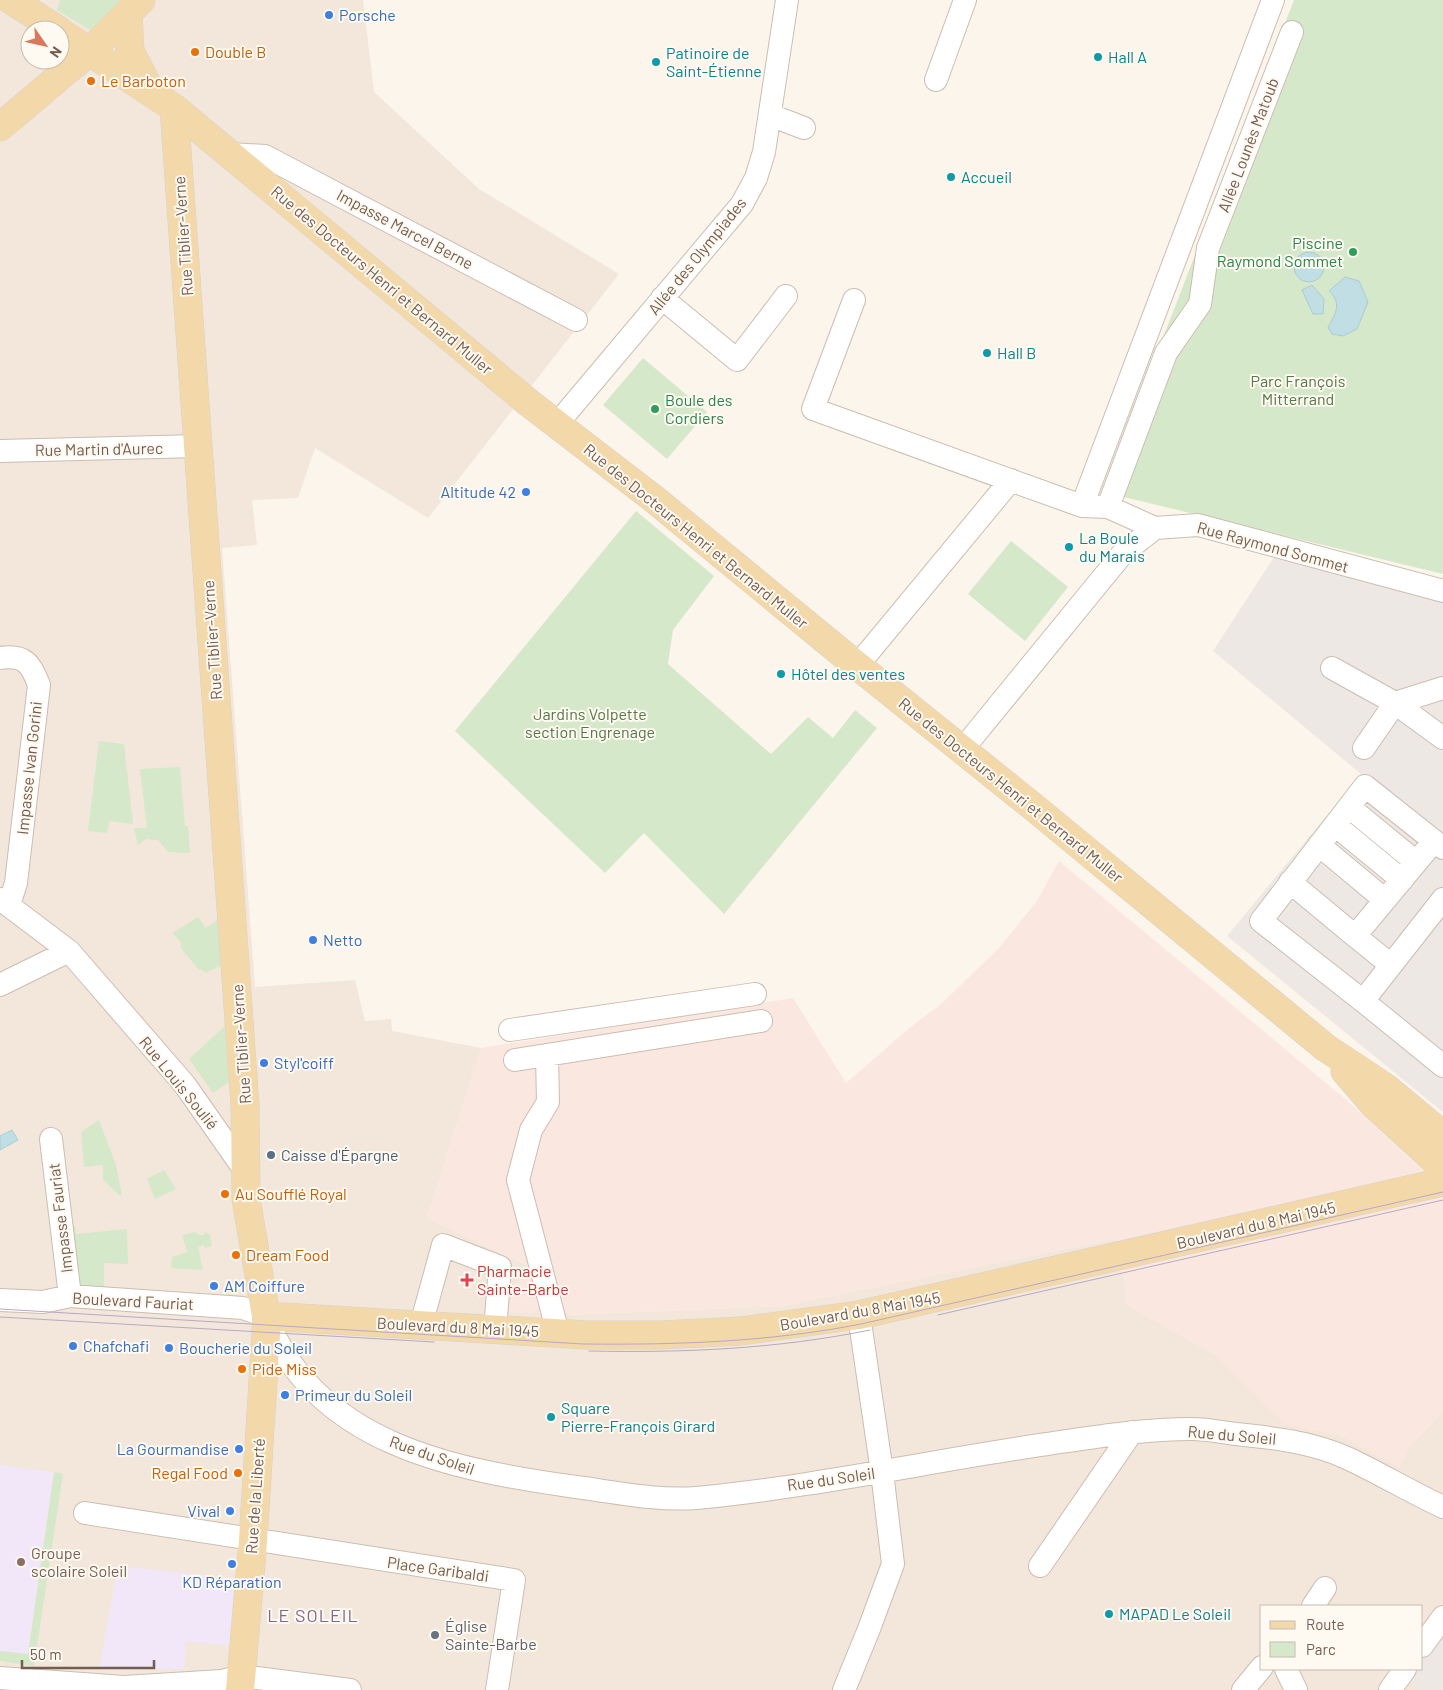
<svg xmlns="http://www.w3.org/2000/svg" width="1443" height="1690" font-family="Barlow,sans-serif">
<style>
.residential{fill:#f2e7da;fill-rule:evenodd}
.commercial{fill:#fae8e0}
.industrial{fill:#ede8e3}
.education{fill:#f2e7f8}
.green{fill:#d6e8ca}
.water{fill:#c0dee3;stroke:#a8cdd4}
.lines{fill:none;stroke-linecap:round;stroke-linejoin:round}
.minor-casing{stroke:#ccbdb1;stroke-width:24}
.major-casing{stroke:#d8d2ce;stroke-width:29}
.minor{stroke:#fff;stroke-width:22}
.major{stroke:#f3d8aa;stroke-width:28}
.tram{stroke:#b8a9c5;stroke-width:1}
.shop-dot{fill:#3f7fe0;stroke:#fef9f1;stroke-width:2}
.food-dot{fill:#e8710a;stroke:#fef9f1;stroke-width:2}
.culture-dot{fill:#0f9aa8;stroke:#fef9f1;stroke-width:2}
.leisure-dot{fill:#2e9e5b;stroke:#fef9f1;stroke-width:2}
.service-dot{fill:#5c6f8a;stroke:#fef9f1;stroke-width:2}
.health-dot{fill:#e0444e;stroke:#fef9f1;stroke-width:2}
.education-dot{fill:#8d6e63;stroke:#fef9f1;stroke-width:2}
.worship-dot{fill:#6b7280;stroke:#fef9f1;stroke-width:2}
.labels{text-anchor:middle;stroke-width:4;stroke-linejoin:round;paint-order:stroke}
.shop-label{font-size:16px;fill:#366cbe;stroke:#fef9f1;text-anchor:start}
.food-label{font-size:16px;fill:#c56008;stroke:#fef9f1;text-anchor:start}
.culture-label{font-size:16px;fill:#0d838f;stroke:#fef9f1;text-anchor:start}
.street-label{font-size:16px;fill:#745d50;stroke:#fef9f1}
.leisure-label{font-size:16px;fill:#27864d;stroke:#fef9f1;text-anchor:end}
.park-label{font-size:16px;fill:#567849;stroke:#fef9f1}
.service-label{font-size:16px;fill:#4e5e75;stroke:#fef9f1;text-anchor:start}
.health-label{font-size:16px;fill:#be3a42;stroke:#fef9f1;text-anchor:start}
.education-label{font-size:16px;fill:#785e54;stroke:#fef9f1;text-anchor:start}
.worship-label{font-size:16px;fill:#5b616d;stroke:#fef9f1;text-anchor:start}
.neighbourhood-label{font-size:18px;letter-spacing:1px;fill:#82688f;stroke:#fef9f1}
</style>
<rect width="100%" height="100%" fill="#fbf5eb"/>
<path class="residential" d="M0,0H363L374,92L479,189L619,274L428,518L315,448L298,498L252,500L257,545L222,548L255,987L355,980L365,1021L391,1019L392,1031L481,1048L427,1218L526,1265L503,1311L540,1306L561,1307L568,1315L782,1306L1115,1239L1443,1166V1632L1422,1659V1606H1262V1669H1414L1406,1679L1421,1690H0ZM30,30H60V60H30Z"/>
<path class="commercial" d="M1059,861L1344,1098L1443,1189V1412L1410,1447L1400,1467L1341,1436L1285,1424L1216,1356L1124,1304L1126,1291L1115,1239L782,1306L567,1315L561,1307L540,1306L534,1313L502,1312L526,1265L427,1218L481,1048L793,998L846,1083L913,1025L940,1005L998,949L1037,901Z"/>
<path class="industrial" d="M1276,554L1443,598V1112L1227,936L1361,774L1213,651Z
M1443,1632V1690H1421L1406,1679L1414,1669H1422V1659Z"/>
<path class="education" d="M0,1465L54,1472L28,1654L0,1651Z
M126,1567L236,1578L229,1645L186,1642L184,1669L99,1670L117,1571L125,1572Z"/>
<path class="green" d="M60,0H122L90,30L57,10Z
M1294,0H1443V574L1103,492Z
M643,358L707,412L667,459L603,405Z
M636,511L714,576L673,630L668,664L771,754L808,717L833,738L855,710L877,728L724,914L644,833L605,873L455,731Z
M1011,541L1068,587L1025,641L968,594Z
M99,741L124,744L133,824L109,821L107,833L88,831Z
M180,767L185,826H188L190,853L168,852L158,840L146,839L138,845L134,828H147L140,769Z
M198,917L206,928L218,919L223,965L205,973L201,969L199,970L180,947L182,944L173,933Z
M225,1026L229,1082L213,1093L189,1059Z
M99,1120L116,1165L122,1195H119L103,1180V1165L84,1167L81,1132Z
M164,1170L176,1189L155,1199L147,1179Z
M75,1226L76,1234L127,1229L128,1264L104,1263V1288H79L69,1227Z
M206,1230L207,1234H210L212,1246L205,1248L204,1245L198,1247L203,1270L171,1268L172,1257L187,1252L182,1235L196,1232L199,1235H204Z
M54,1472L63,1474L34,1666L0,1661V1651L28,1654Z"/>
<path class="water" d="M1294 267a15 15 0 1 1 30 0a15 15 0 1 1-30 0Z
M1345,277L1359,281L1368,302L1357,329L1343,336L1332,334L1328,327C1336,314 1342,302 1329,291Z
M1312,285L1324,299L1323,314H1313L1302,290Z
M12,1130L18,1140L0,1150V1136Z"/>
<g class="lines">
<defs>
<path id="minor" d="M936,80L965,0
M770,115L804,128
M229,154L265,156L576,320
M662,298L737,360L786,296
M854,300L813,409L1082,506L1108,507L1155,528
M557,424L742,204L756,178L764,152L787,0
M0,451L198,446
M1082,506L1273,0
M1108,507L1166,353L1200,304L1208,248L1292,32
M0,658C25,654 31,664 39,685L16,883L9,905
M857,666L1011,480
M1332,668L1395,703L1443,738
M1364,748L1395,703L1443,688
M962,750L1123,553L1155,528L1198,525L1443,591
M1349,807L1416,862
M1335,825L1402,880
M1319,845L1385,900
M1290,882L1355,936
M0,899L69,951L185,1085L246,1172
M1443,899L1363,1001L1443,1066
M1391,965L1355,936L1434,841
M0,985L69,951
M1363,1001L1261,921L1365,786L1443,848
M510,1030L755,994
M547,1055L548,1102L531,1130L518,1180L558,1333
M515,1060L761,1021
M51,1139L70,1296
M0,1300L43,1302L70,1296L243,1308L266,1316C315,1445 456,1470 576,1487C615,1492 656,1501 696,1498C814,1487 930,1461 1047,1444C1095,1437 1143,1429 1192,1429C1206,1429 1221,1432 1236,1434C1274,1438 1312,1442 1347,1458C1379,1473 1411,1492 1443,1507
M421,1325L443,1245L500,1267L495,1330
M85,1513L514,1580L497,1690
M1040,1566L1132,1432
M1313,1606L1325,1588
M1422,1646L1443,1617
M1286,1669L1296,1690
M0,1678L124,1687L222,1681L242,1676L350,1690
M844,1690L869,1629L893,1564L882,1472L859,1315
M1243,1690L1262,1667
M1390,1690L1405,1669"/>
<path id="major" d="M11,0L58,30
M128,13L130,51L149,88
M60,32L174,108L529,403L654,499L844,655L1031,805L1326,1048L1385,1087L1443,1135
M174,108L245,1105L246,1199L266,1316V1333L253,1541L240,1690
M0,127L90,51L141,0
M1345,1071L1374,1105L1443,1168
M266,1316L586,1335H662L741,1331L859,1315L1443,1182"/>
</defs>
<use href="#minor" class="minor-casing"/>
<use href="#major" class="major-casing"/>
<use href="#minor" class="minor"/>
<use href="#major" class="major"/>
<path class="tram" d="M0,1309L583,1344C676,1345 769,1342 861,1324L1443,1192
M938,1315L1443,1200
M0,1317L434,1342
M589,1351C684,1353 777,1349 870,1330"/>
</g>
<g class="shop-dot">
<circle cx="329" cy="15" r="5"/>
<circle cx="526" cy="492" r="5"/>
<circle cx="313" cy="940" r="5"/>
<circle cx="264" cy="1063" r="5"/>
<circle cx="214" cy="1286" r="5"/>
<circle cx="73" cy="1346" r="5"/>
<circle cx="169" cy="1348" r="5"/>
<circle cx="285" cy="1395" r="5"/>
<circle cx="239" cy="1449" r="5"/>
<circle cx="230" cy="1511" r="5"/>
<circle cx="232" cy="1564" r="5"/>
</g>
<g class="food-dot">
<circle cx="195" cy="52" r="5"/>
<circle cx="91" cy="81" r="5"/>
<circle cx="225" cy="1194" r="5"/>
<circle cx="236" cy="1255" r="5"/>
<circle cx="242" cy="1369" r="5"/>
<circle cx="238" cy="1473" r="5"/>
</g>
<g class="culture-dot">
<circle cx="1098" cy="57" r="5"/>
<circle cx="656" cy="62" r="5"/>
<circle cx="951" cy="177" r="5"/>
<circle cx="987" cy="353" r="5"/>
<circle cx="1069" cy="547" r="5"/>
<circle cx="781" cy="674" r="5"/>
<circle cx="551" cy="1417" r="5"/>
<circle cx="1109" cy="1614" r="5"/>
</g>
<g class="leisure-dot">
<circle cx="1353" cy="252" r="5"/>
<circle cx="655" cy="409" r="5"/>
</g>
<circle class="service-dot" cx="271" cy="1155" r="5"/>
<path class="health-dot" d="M464.5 1272.5h5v5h5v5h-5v5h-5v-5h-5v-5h5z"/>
<circle class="education-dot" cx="21" cy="1562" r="5"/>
<circle class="worship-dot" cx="435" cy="1635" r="5"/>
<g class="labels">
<g class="shop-label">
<text x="339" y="21">Porsche</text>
<text x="516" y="498" text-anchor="end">Altitude 42</text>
<text x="323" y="946">Netto</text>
<text x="274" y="1069">Styl'coiff</text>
<text x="224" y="1292">AM Coiffure</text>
<text x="83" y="1352">Chafchafi</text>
<text x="179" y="1354">Boucherie du Soleil</text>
<text x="295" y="1401">Primeur du Soleil</text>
<text x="229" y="1455" text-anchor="end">La Gourmandise</text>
<text x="220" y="1517" text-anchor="end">Vival</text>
<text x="232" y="1588" text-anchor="middle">KD Réparation</text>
</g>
<g class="food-label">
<text x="205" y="58">Double B</text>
<text x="101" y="87">Le Barboton</text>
<text x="235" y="1200">Au Soufflé Royal</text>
<text x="246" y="1261">Dream Food</text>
<text x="252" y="1375">Pide Miss</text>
<text x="228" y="1479" text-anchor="end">Regal Food</text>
</g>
<g class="culture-label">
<text x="666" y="59">Patinoire de<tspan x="666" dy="18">Saint-Étienne</tspan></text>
<text x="1108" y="63">Hall A</text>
<text x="961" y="183">Accueil</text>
<text x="997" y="359">Hall B</text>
<text x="1079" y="544">La Boule<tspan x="1079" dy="18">du Marais</tspan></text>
<text x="791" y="680">Hôtel des ventes</text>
<text x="561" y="1414">Square<tspan x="561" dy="18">Pierre-François Girard</tspan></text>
<text x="1119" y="1620">MAPAD Le Soleil</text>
</g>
<g class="street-label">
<text transform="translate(1248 145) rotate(-69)" y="6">Allée Lounès Matoub</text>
<text transform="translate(405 229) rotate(28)" y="6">Impasse Marcel Berne</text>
<text transform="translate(183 236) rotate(-94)" y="6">Rue Tiblier-Verne</text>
<text transform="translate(697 256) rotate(-51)" y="6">Allée des Olympiades</text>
<text transform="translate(382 280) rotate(40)" y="6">Rue des Docteurs Henri et Bernard Muller</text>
<text transform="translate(99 449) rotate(-1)" y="6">Rue Martin d'Aurec</text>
<text transform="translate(696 536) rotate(39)" y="6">Rue des Docteurs Henri et Bernard Muller</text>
<text transform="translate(1273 547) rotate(15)" y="6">Rue Raymond Sommet</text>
<text transform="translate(212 640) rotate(-94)" y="6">Rue Tiblier-Verne</text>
<text transform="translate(29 768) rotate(-84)" y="6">Impasse Ivan Gorini</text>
<text transform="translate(1011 790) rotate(39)" y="6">Rue des Docteurs Henri et Bernard Muller</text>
<text transform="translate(241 1044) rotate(-94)" y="6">Rue Tiblier-Verne</text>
<text transform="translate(179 1083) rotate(51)" y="6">Rue Louis Soulié</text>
<text transform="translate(60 1218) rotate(-97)" y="6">Impasse Fauriat</text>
<text transform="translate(1256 1225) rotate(-13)" y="6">Boulevard du 8 Mai 1945</text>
<text transform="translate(133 1301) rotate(3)" y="6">Boulevard Fauriat</text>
<text transform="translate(860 1311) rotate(-10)" y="6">Boulevard du 8 Mai 1945</text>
<text transform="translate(458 1327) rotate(3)" y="6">Boulevard du 8 Mai 1945</text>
<text transform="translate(1232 1435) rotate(5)" y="6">Rue du Soleil</text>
<text transform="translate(432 1455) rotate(19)" y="6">Rue du Soleil</text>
<text transform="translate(831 1479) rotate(-8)" y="6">Rue du Soleil</text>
<text transform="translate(255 1496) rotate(-86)" y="6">Rue de la Liberté</text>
<text transform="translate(438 1569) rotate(8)" y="6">Place Garibaldi</text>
</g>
<g class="leisure-label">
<text x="1343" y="249">Piscine<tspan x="1343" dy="18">Raymond Sommet</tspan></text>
<text x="665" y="406" text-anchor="start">Boule des<tspan x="665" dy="18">Cordiers</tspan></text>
</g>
<g class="park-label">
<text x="1298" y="387">Parc François<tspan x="1298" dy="18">Mitterrand</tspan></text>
<text x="590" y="720">Jardins Volpette<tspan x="590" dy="18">section Engrenage</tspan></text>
</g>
<g class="service-label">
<text x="281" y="1161">Caisse d'Épargne</text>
</g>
<g class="health-label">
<text x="477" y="1277">Pharmacie<tspan x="477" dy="18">Sainte-Barbe</tspan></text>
</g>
<g class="education-label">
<text x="31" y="1559">Groupe<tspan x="31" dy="18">scolaire Soleil</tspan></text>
</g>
<g class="worship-label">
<text x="445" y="1632">Église<tspan x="445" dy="18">Sainte-Barbe</tspan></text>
</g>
<g class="neighbourhood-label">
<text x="313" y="1622">LE SOLEIL</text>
</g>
</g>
<rect x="1260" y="1605" width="162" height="65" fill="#fef9f1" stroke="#c7bbb1"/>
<rect x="1270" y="1621" width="25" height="8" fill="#f3d8aa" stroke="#c7bbb1"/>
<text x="1306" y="1630" font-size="15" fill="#745d50">Route</text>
<rect x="1270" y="1642" width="25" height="15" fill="#d6e8ca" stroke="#c7bbb1"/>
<text x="1306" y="1655" font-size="15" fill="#745d50">Parc</text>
<g transform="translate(45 45) rotate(124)"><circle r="24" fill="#fef9f1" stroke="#c7bbb1"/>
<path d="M0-4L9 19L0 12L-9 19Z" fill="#d9785c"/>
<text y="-8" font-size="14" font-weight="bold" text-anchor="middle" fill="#745d50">N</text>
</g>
<path d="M22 1660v8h132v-8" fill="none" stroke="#745d50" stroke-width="2.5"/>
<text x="30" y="1660" font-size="15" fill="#745d50" stroke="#fef9f1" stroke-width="4" paint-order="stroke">50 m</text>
</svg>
